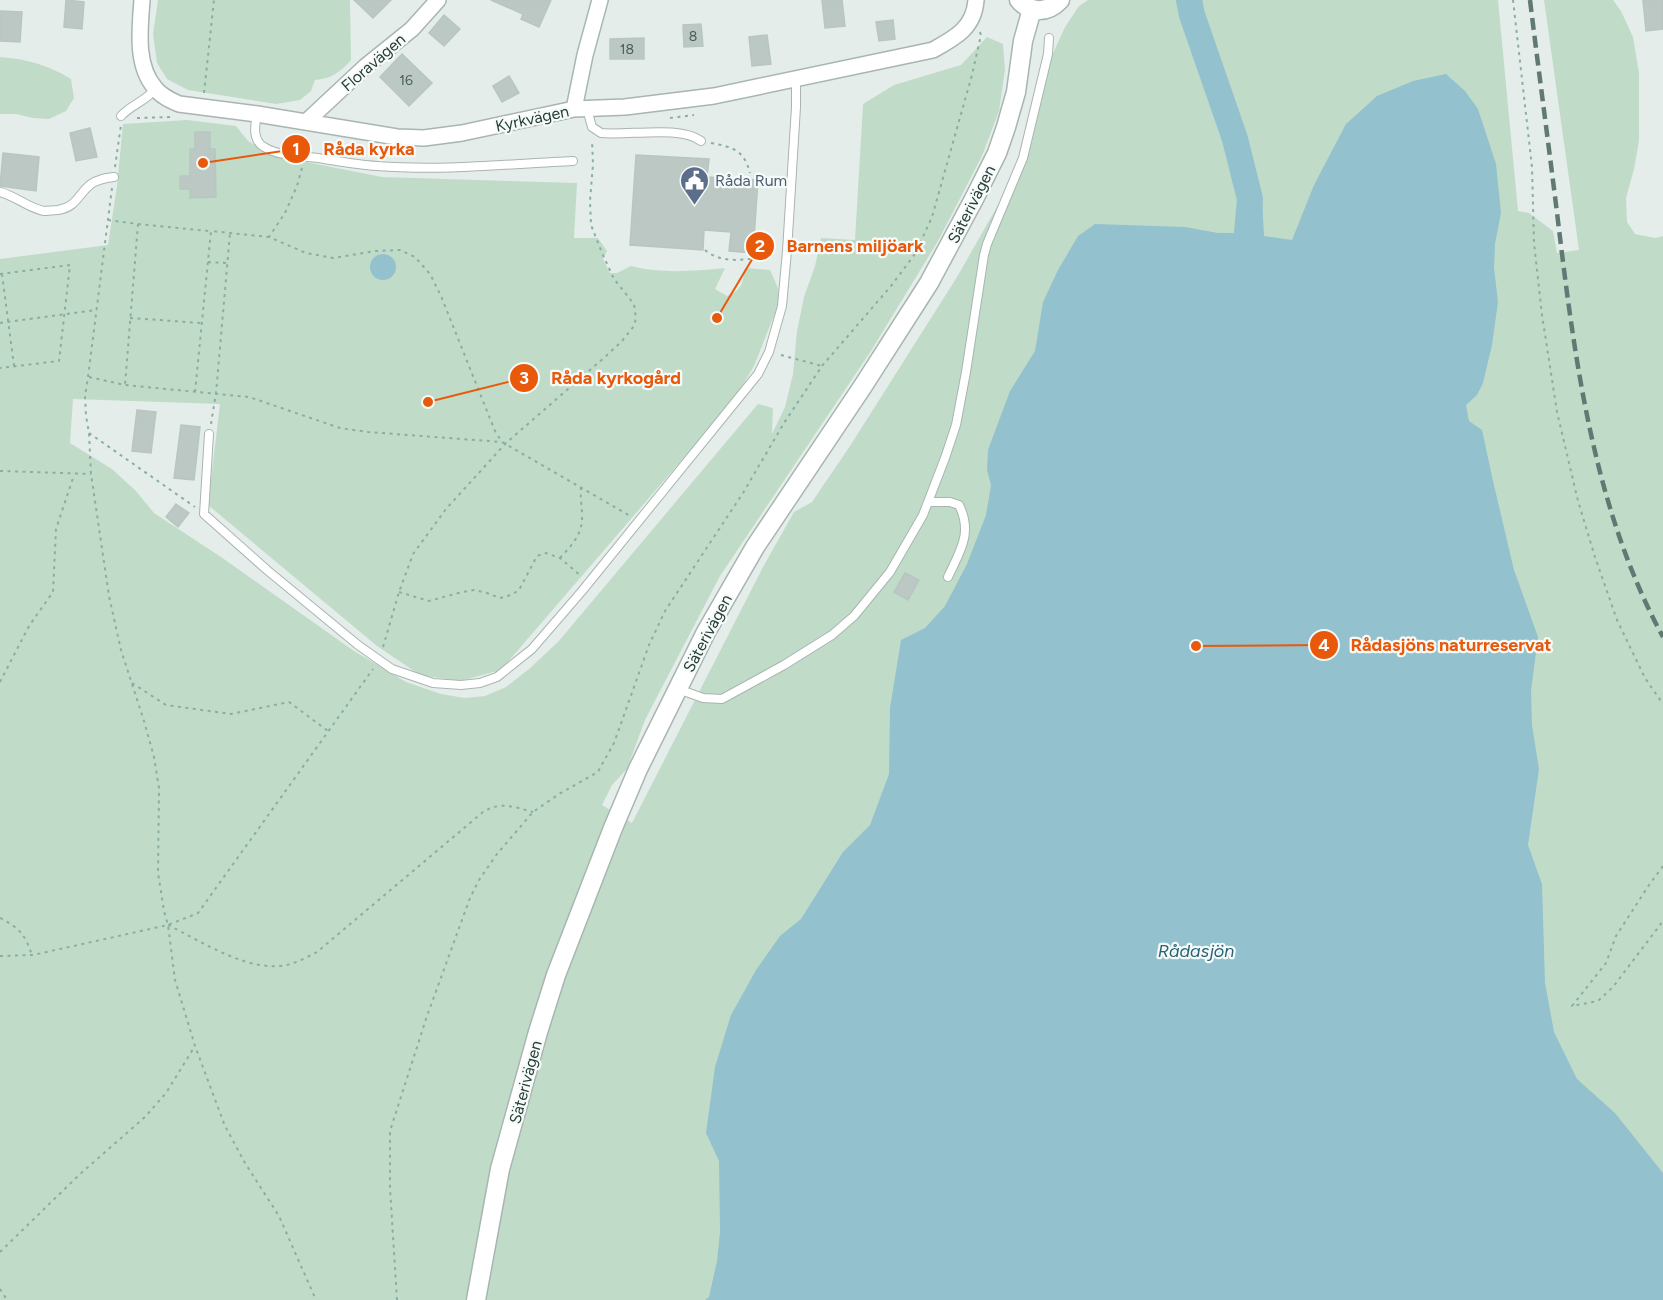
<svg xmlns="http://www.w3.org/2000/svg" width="1663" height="1300" font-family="Figtree,sans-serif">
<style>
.green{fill:#c0dcc9}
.water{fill:#93c1cd}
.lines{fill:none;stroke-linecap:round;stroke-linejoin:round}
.river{stroke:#93c1cd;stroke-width:26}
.building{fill:#bbc8c3;stroke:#b8c6c1;stroke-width:1.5}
.service-casing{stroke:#a8b5b1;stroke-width:10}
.minor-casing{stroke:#a8b5b1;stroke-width:18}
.tertiary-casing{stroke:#a8b5b1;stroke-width:21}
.path{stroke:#89aea4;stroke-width:2;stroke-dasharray:3 4.5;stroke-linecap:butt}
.service{stroke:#fff;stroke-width:8}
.minor{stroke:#fff;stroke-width:15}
.tertiary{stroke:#fff;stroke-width:18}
.rail{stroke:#617974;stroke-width:4.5;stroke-dasharray:12 6;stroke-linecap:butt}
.labels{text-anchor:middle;stroke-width:4.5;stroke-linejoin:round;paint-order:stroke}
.number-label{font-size:14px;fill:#4b605b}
.street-label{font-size:16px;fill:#263e38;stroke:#f6faf8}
.service-label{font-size:16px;fill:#4e5e75;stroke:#f6faf8;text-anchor:start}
.water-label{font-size:18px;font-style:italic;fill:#256375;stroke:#f6faf8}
.leader{fill:none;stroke:#e8590c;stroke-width:2}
.callout-dot{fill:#e8590c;stroke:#f6faf8;stroke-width:2}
.mark-label{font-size:18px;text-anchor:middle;font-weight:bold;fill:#fff}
.callout-label{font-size:18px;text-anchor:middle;font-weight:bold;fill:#e8590c;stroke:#f6faf8;stroke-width:4.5;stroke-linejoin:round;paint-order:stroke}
</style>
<rect width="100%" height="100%" fill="#e5edea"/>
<path class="green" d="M158,0H350L351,60C341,72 330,79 315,80L311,91L300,100L276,104L188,90L167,79L157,63L153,34Z
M1088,0H1498L1518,211L1529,213L1553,231L1557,253L1579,250L1544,0H1613L1621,11L1633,37L1639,73V141L1634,169L1626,198L1627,222L1635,234L1655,238L1663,236V1300H0V259L108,245L117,186L123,124L187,120L236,126L248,141L271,155L382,177L577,183L574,238H598L607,251L603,259L610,273H617L631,266C662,274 693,271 725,268L715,289L727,296C743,289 742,284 745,268L770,270L778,288L779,303L754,366L735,398L501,670L460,681L420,675L377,646L208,505L220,404L73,399L70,443L112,469L136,491L154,513L221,557L354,651L406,682L441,694L465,698L485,696L506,687L529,669L558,642L758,404L773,408L772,434L785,407L793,374L797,331L804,297L815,266L821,238L855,240L863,104L894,85L961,65L987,37L1003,44L1005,70L999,111L982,156L938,241L871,351L720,576L645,720L627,769L612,785L602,805L632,823L763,567L794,512L812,502L850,446L957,277L1006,191L1036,119L1050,60L1065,27L1079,6Z
M0,57C27,59 48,65 71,79L74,98L66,111L49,119L33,118L16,114H0Z"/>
<path class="water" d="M1446,74L1465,91L1478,109L1496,164L1501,213L1495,244L1494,268L1498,302L1492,345L1483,383L1477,395L1466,405L1469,421L1482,430L1493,481L1514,570L1538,637L1531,691L1532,725L1539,769L1528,845L1542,884L1545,983L1554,1032L1577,1079L1615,1113L1663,1173V1300H705L709,1297L717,1261L720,1232L719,1161L706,1133L715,1067L731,1015L756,970L780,936L801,919L843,852L870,825L889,774L890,708L901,640L925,628L945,606L967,564L986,515L991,485L987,470L988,450L1010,391L1035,351L1043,302L1058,270L1078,236L1095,224L1185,227L1218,233H1237L1241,198H1262L1264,236L1292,240L1314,185L1346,124L1377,96L1413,81Z
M370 267a13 13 0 1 1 26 0a13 13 0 1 1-26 0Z"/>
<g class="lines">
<path class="river" d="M1189,0L1192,15L1235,139L1250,199L1247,233"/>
</g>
<path class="building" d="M66,0L84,2L82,29L64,27Z
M354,0H391L373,18Z
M491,0H551L539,27L521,19L523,14Z
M822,0H842L845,26L825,28Z
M1643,0H1663V29L1646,31Z
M0,11L22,12L20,42L0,41Z
M444,15L460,29L444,46L429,33Z
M893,20L895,39L879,41L876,22Z
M701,24L703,46L684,47L683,25Z
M767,35L771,64L752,66L749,37Z
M644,38V59H610V39Z
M402,54L432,83L409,106L380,77Z
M509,76L519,93L502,102L493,86Z
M90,128L97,157L76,161L70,133Z
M195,132H210V149H215L216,197L190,198V189H180V176H190V149H195Z
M3,153L39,157L36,191L0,186Z
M636,155L709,159L707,177L758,180L753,253L729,251L731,232L704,230L703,250L630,245Z
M137,410L156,412L151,453L132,451Z
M181,425L200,427L194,480L174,478Z
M176,504L189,513L178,527L166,517Z
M905,573L919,580L908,600L894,592Z"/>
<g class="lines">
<defs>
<path id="service" d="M587,109L592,127L601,133C628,136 680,125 701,141
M257,114C255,125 252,140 264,147C278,156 301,156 318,158C337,161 357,165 377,166C442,171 508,164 573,161
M121,116C131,105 146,101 155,89
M0,192C16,196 28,208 44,211C48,211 54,210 58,210C77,207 78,194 91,184C98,179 106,178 114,177
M209,434L204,514L267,570L358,645L392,669L433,683L461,685L480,683L497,677L532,649L582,591L758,374L769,352L782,306L787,251L796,107V79
M929,502H950L959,505C973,533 960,551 948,577
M678,689L703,698L722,699L784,665L832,635L854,616L890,572L923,515L945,458L956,425L966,372L984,255L987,244L1023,158L1048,54L1049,38"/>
<path id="minor" d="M142,0C140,28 135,65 155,88C161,96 170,100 179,104L257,114L397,137L424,138L462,133L574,109L625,107L714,96L933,50C955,38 974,28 976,0
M574,109L585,55L600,0
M306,122L366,66L412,29L438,0"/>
<path id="tertiary" d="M1019,0C1031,14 1048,13 1060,0
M476,1300L500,1169L538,1032L556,975L613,828L638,769L706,632L755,547L863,386L929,283L974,199L997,153L1006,127L1016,92L1023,41L1032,9"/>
</defs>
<use href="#service" class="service-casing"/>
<use href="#minor" class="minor-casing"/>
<use href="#tertiary" class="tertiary-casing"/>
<path class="path" d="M1513,0L1532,167L1534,243L1542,315L1557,412L1578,501L1595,557L1617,620L1645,678L1663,704
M204,93L214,0
M137,118L173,117
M670,118L694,115
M711,143C733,147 744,150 750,173
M115,167L121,125
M302,168L297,186L285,213L269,237L306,253L333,258L375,251L400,250L415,257L430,274L441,296L495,431L502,442L630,516
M112,188L88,377L85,396L86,416L89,433L91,474L109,596L121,650L144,721L154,757L159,788L158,873L164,911L168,925L175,980L195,1046L225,1126L245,1163L279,1216L316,1300
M108,220L138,224L125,385
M138,224L209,231
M705,250C724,266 752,259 774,254
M208,262L227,263
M0,274L70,265L59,361L0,368
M2,274L14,366
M130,318L201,323
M0,323L96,310
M781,355L822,366
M89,377L125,385L249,397L340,428L368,432L502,442
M195,392L211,231L269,237
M211,424L216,393L230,233
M89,433L195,507
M0,471L91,474
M560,558C571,546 583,534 582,516C582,506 580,497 581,487
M399,592L429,601L462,592L474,590L487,593L500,598L511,595L519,590L537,556L546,553L560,558L581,576
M383,647L399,592L413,554L446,509L506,443L606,356L622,341L634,326L636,318L634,304L614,279L602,253L591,225L590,201L593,164L592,140
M0,682L29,626L53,592L56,529L74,475
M132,683L166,705L231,714L289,702L328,731
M1663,866L1649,885L1616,936L1606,963L1572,1006L1598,1001L1613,987L1663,921
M0,918C20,928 25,935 32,955
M168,925C203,942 251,975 291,964C300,961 309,956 317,952L483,812C501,801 514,807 533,812
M0,956L33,955L168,925L198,913L373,669
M0,1252L79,1175L145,1117L166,1093L195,1046
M0,1289L7,1300
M397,1300L390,1188V1131L427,1016L470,898L479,880L497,854L533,812L559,794L598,772L600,768L614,743L649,645L665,611L743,493L784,423L822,366L891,286L915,254L932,217L972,75L981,35L980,32"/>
<use href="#service" class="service"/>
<use href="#minor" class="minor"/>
<use href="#tertiary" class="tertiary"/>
<path class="rail" d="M1530,0C1539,74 1549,147 1558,221C1575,362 1594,510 1663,637"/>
</g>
<defs>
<symbol id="civic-pin" viewBox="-11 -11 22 30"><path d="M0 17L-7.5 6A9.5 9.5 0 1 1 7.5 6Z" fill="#5c6f8a" stroke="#f6faf8"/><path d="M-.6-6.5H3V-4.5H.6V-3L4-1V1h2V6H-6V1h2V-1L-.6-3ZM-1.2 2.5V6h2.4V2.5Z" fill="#fff"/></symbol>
</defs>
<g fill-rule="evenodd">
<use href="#civic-pin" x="678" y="164" width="33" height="45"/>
</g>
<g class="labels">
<g class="number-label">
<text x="693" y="41">8</text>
<text x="627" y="54">18</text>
<text x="406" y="85">16</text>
</g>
<g class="street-label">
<text transform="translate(373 62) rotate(-41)" y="6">Floravägen</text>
<text transform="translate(532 118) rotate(-12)" y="6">Kyrkvägen</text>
<text transform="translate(971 204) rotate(-63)" y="6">Säterivägen</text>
<text transform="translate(707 633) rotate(-62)" y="6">Säterivägen</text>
<text transform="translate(525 1082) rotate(-75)" y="6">Säterivägen</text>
</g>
<g class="service-label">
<text x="715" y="186">Råda Rum</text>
</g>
<g class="water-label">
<text x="1196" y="957">Rådasjön</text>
</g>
</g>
<path class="leader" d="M203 163L296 149M717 318L760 246M428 402L524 378M1196 646L1324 645"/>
<g class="callout-dot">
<circle cx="203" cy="163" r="6"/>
<circle cx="717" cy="318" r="6"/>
<circle cx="428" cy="402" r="6"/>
<circle cx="1196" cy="646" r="6"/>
<circle cx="296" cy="149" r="15"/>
<circle cx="760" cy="246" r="15"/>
<circle cx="524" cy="378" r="15"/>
<circle cx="1324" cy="645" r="15"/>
</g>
<g class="mark-label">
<text x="296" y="155">1</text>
<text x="760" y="252">2</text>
<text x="524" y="384">3</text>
<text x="1324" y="651">4</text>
</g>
<g class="callout-label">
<text x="369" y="155">Råda kyrka</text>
<text x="855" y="252">Barnens miljöark</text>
<text x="616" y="384">Råda kyrkogård</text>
<text x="1451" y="651">Rådasjöns naturreservat</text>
</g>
</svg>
